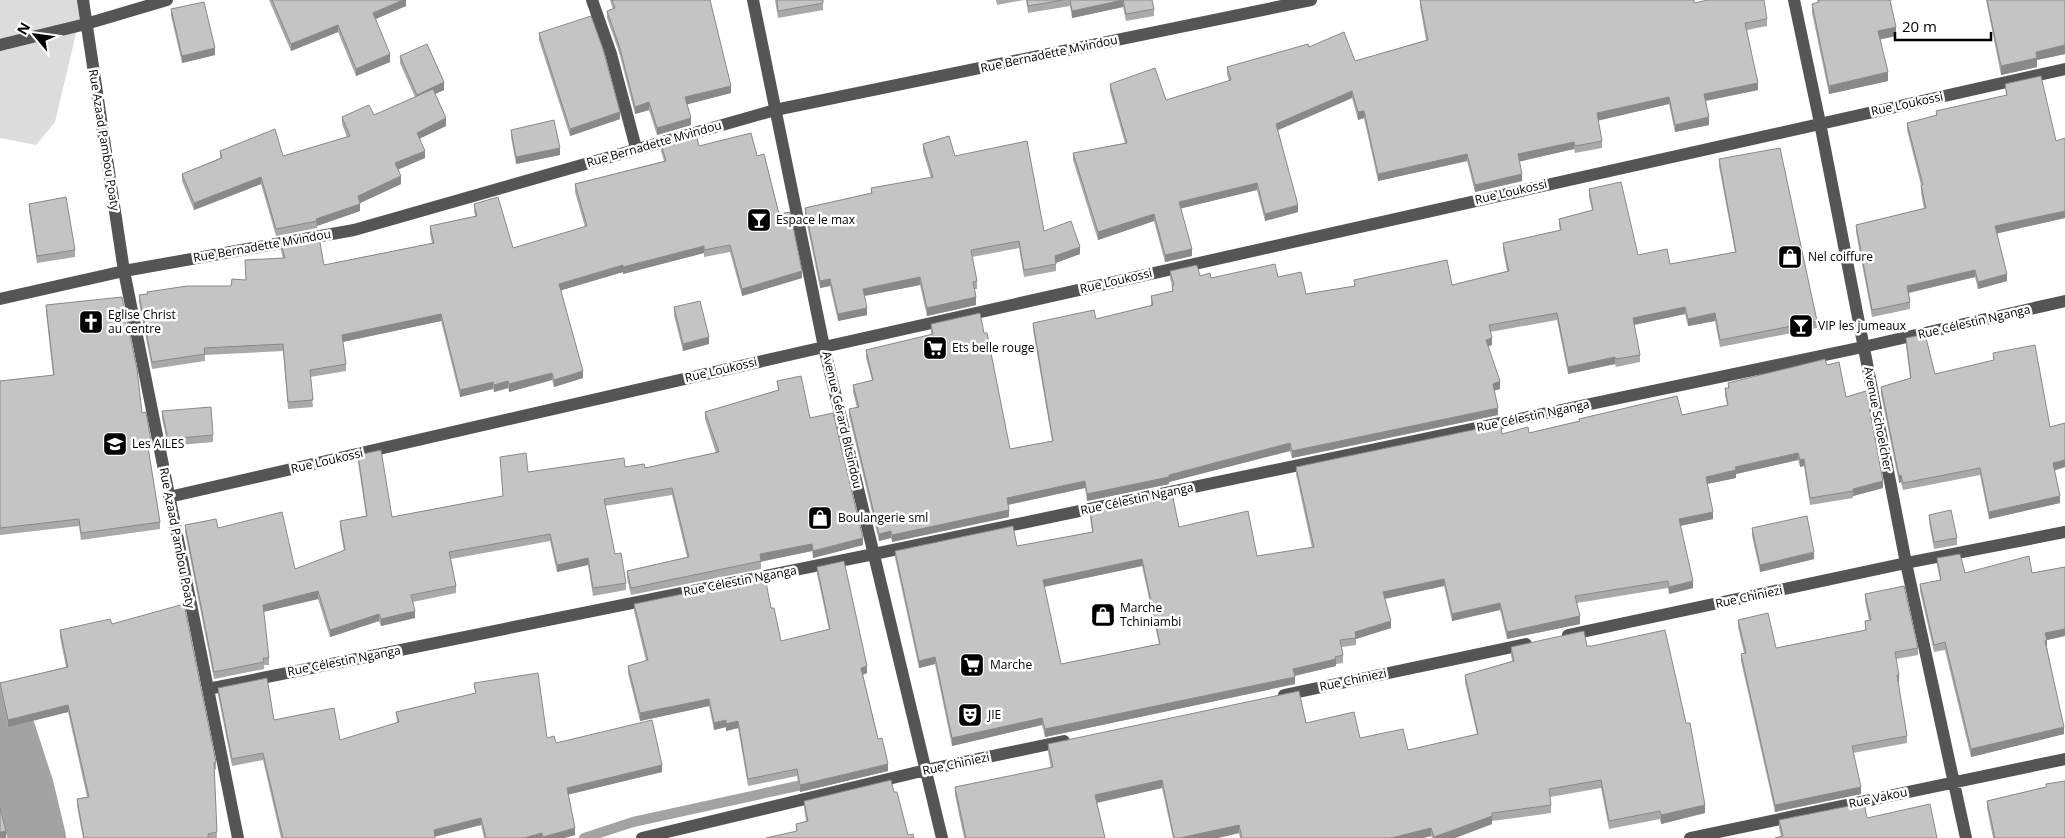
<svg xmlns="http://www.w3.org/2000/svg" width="2065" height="838" font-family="'Open Sans',sans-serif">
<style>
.green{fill:#dcdcdc}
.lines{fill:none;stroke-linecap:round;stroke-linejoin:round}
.stream{stroke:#a3a3a3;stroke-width:10}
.river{stroke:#a3a3a3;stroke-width:58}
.minor{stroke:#555;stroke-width:12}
.wall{fill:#a9a9a9;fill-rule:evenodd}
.shaded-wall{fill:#898989}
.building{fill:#c4c4c4;stroke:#898989;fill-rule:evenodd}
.labels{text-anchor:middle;stroke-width:5;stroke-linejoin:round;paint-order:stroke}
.street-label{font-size:12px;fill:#000;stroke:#fff}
.poi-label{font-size:12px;fill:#000;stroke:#fff;text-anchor:start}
</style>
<rect width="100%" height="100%" fill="#fff"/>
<path class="green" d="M0,0H84L55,122L36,145L0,138Z"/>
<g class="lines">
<path class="stream" d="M584,838L633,822L811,783"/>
<path class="river" d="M0,711L25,788L37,838"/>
<path class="minor" d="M83,0L124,271L238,838
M592,0L611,54L636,148
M753,0L824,347L942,838
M1794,0L1820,123L1906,563L1966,838
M0,45L86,24L167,0
M0,299L124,271L354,230L775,110L1311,0
M169,497L824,347L2065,69
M1568,635L1906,563L2065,532
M208,689L874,554L1863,347L2065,301
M1284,695L1526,644
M642,838L926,770L1064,741
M1690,838L2065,759"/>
</g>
<path class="wall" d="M269,0H406V6L376,19L390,62L356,76L338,32L291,51Z
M610,0H710L731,93L687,104L691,125L657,135L649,110L635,114L619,52L607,18V11L613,9Z
M775,0H823V10L778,18Z
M996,0H1024L997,5Z
M1026,0H1152L1154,9V16L1126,21L1123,7L1072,18L1070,6L1028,13Z
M1420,0L1694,3L1767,19V26L1747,30L1758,90L1706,101L1709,125L1675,132L1669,104L1598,120L1602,141V148L1575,153L1574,149L1519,161L1522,181L1475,192L1467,161L1378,181L1364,118L1358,120L1352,98L1278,130L1298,212L1265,221L1257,190L1181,208L1192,256L1165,262L1154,221L1098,240L1073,160V153L1125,143L1110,91V84L1166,100L1229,81L1227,74V67L1309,47L1355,61L1426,40L1420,6Z
M1817,0H1893L1890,1L1896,36L1880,39L1888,81L1829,94L1812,13V4L1818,3Z
M1986,0H2065V54L2037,60V67L2001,75Z
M171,9L215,55L182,63L171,16Z
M539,33L620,119L570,136L539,40Z
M400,56L444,90L435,94L446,126L420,138L425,158L398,169L401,184L360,203V211L317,226V228L276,236L261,184L194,210L182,181V174L220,158V151L283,156L347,137L342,124V117L374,115L415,97L400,63Z
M2005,84L2065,218L1997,233L2007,281L1978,289L1975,277L1909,293L1910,302V309L1872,317L1856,232V225L1924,209L1921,193V185L1907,130V123L1936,116V111L2006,95Z
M511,130L560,155L516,164L511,137Z
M661,144L699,146L757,156L779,214L802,278L742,296L730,252L704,257V253L623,274V272L561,290L583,378L554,387L552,380L509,392L508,388L494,392L493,389L460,397L441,321L343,342L346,364V371L310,377L313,407L288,409L283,351L205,355V361L152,369L139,302V295L231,286L245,280L283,258L281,251V244L324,265L432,243L430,233V226L475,216L474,211V204L513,248L585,227L575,192V184L664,161L661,151Z
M923,144L955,156L1044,231L1080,254L1056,263V271L1024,277L1019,248L972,257L977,281V289H975L976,305L927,316L920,285L865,296L867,315L838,321L830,286L820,288L805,215V208L871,193V188L931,178L923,151Z
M1719,159L1817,321V328L1720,347L1715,321L1688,326L1685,314L1634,325L1640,355V362L1616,367L1615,364L1568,374L1557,320L1490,332L1492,345L1488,346L1500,389L1494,390L1498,415L1292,458L1290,451L1169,482V484L1087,501L1085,488L1008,505L1009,517L892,542L891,538L879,541L849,416V409L857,408L853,392V385L872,380L866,358V350L931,335V324L1010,449L1052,441L1033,330V323L1096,319L1151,306V296L1172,291V285L1170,278V271L1211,278L1278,277L1306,294L1354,286V280L1452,285L1507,271L1503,250V243L1560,230L1559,226V219L1592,210L1589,197V189L1638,255L1670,264L1735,252L1719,166Z
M29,204L75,250V257L37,263L29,211Z
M46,305L142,413L151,441V448H148L160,522V529L81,540L79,526L0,535V381L53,375L46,312Z
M674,307L709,344L683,351L674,315Z
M1906,338L1935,374L1993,361V353L2050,427L2065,423V467L2054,470L2060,503L1989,519L1980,475L1903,490L1901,482L1899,483L1881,394V387L1910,378L1906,345Z
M1827,365L1846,397L1883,488L1853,496V498L1810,505L1804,466L1800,467L1798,460L1736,474V478L1707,484L1713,519L1680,526L1693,588L1669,594L1668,588L1577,603L1580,624L1507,639L1500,610L1452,621L1444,586L1385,599L1391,628L1356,639V645L1342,647L1343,655V663L1336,664V666L1295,676V684L1045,737L1042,725L952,746L935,664L919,668L895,558V551L1017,546L1092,532L1090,517V510L1179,527L1257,556L1312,548L1296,474V467L1502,434L1529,433L1579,421V419L1682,415L1727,405L1725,395V388H1728V383ZM1142,566L1159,644L1061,664L1044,587Z
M777,381L810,418L863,545L813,558L812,551L761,561V569L631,595L627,578V571L687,557L672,495L605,506L615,554L626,583V590L593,596L588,565L557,572L550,541L451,559L456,586V593L413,602L415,618L381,626L379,621L330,637L318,599L263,612L269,658V665H264V669L214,679L185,532V525L218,528L295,569L344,551L340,528V521L366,516L358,462V455L392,517L503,496L500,457L528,472L625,467L645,468L716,453L705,419V412L778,390Z
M162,411L213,435V442L168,446L162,418Z
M1929,515L1957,538V545L1934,549L1929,522Z
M1752,528L1814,559L1760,572L1752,536Z
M1937,558L1965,573H2032L2065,567V636L2047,640V647L2064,734L1971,757L1945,650L1934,652L1920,591V584L1940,580L1937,565Z
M817,567L867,673L863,675L878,739L888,771L800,792L797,776L748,786L738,728L726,731V727L714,730L709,706L640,721L628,673V666L646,661L634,611V604L771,608L781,641L829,630L817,574Z
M1865,594L1918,648V655L1896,659L1899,682H1898L1907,736V743L1853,753L1861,794L1775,812L1741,661V654L1744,653L1738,627V620L1776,648L1865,630V621L1869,620L1865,601Z
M112,624L216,762V769L214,770L217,838H83L77,806V799L87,797L68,712L8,727L0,690V683L66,667L60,637V630Z
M1587,646L1705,813L1661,824L1660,819L1609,829L1601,788L1550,797L1551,805V813L1492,821V824L1455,838H1432L1431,836L1423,838H1240L1239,833L1218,838H1173L1162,788L1097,803L1105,838H964L955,795V787L1051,768L1048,752V744L1306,723L1360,738L1408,750L1477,734L1465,683V675L1512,661L1511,655V647Z
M474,683L547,738L556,743L662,772L568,794L575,835L564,838H484L481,825L434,836L435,838H281L263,760L232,766L218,695V688L274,720L340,740L397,723L396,712L475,693Z
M2046,787L2065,838H1993L1987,808V801Z
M894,792L908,835L796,831V824L806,821L804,808V801Z
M1867,818L1781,837L1779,828V820Z"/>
<path class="shaded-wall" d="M403,0H406V6L373,20V13Z
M1123,0V7L1072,18V11Z
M338,25V32L291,51V44Z
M1896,27V36L1878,40V31Z
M2065,45V54L2037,60V67L2001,75V66L2036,52Z
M215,48V55L182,63V56Z
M390,54V62L356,76V69Z
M1888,72V81L1829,94V86Z
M444,82V90L417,102V95Z
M1758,83V90L1704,101V94Z
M731,86V93L685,105V97Z
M1352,91V98L1276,131V124Z
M1669,97V104L1597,121V113Z
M649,102V110L635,114V107Z
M1364,111V118L1358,120V112Z
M620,112V119L570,136V129Z
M1709,117V125L1675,132V125Z
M446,118V126L417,140V133Z
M691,118V125L657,135V128Z
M1574,142V149L1518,162V154Z
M560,148V155L516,164V157Z
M425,151V158L395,171V163Z
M1467,154V161L1378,181V174Z
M1522,174V181L1475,192V185Z
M401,176V184L358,204V196Z
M261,177V184L194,210V203Z
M1257,183V190L1179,209V202Z
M360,204V211L317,226L316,219Z
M1298,205V212L1265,221V214Z
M2065,211V218L1995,234V226Z
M1154,214V221L1098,240V232Z
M704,246V253L623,274V267Z
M1080,247V254L1055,263V256Z
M1192,249V256L1165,262V255Z
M623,265V272L559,291V284Z
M1975,270V277L1907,293V286Z
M802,271V278L742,296V289Z
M2007,274V281L1978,289V282Z
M920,277V285L863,296V289Z
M830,279V286L820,288V281Z
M976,297V305L927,316V308Z
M1685,307V314L1633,325V318Z
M867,308V315L838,321V314Z
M1715,313V321L1688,326V319Z
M441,314V321L342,342V335Z
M709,337V344L683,351V344Z
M1492,338V345L1486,347V340Z
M1615,357V364L1568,374V367Z
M583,371V378L554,387V380Z
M552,373V380L509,392V384Z
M508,381V388L494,392V385Z
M1500,381V389L1493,391V384Z
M493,382V389L460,397V390Z
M1498,408V415L1292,458V451Z
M1290,443V451L1169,482V484L1087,501V494L1169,475Z
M1798,453V460L1736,474V478L1706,484V477L1735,467Z
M1804,459V466L1800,467V460Z
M2065,460V467L2053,471V463Z
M1901,475V482L1899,483V476Z
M1085,481V488L1007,505V498Z
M1883,481V488L1853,496V489Z
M2060,496V503L1989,519V512Z
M1009,510V517L892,542V535Z
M1713,512V519L1679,526V519Z
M891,531V538L879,541V534Z
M863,538V545L813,558V551Z
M812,544V551L760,562V554Z
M1814,552V559L1760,572V565Z
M588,558V565L557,572V565Z
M1142,559V566L1043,587V580Z
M1444,579V586L1383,599V592Z
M1693,581V588L1669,594V587Z
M318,591V599L263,612V605Z
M1500,603V610L1452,621V614Z
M415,611V618L381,626V619Z
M379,614V621L330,637V630Z
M1580,616V624L1507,639V632Z
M1391,621V628L1356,639L1355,632Z
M2065,629V636L2047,640V647L2045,648V633Z
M935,657V664L919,668V661Z
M1336,659V666L1293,676V669Z
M867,666V673L861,675V668Z
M1897,675H1899V682H1897Z
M1295,677V684L1045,737V729Z
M709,699V706L640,721V713Z
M68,705V712L8,727V720Z
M1042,718V725L952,746V738Z
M726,720V727L714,730V723Z
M738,721V728L726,731V724Z
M2064,727V734L1971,757V749Z
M888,764V771L800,792V785Z
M662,765V772L567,795V788Z
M1162,780V788L1095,803V795Z
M1861,787V794L1775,812V805Z
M1705,805V813L1661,824V815Z
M1492,816V824L1455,838H1434V837Z
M481,818V825L434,837V830Z
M1239,825V833L1218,838H1180Z
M575,828V835L564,838H543V837Z
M1431,828V836L1423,838H1391Z
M6,831V838H0V832Z
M542,833V838H524Z"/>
<path class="building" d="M272,0H403L373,13L390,54L356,69L338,25L291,44Z
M612,0H710L731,86L685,97L691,118L657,128L649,102L635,107L619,45L607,11L615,8Z
M777,0H823V3L778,11Z
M1027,0H1063L1028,6Z
M1070,0H1123L1072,11Z
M1123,0H1152L1154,9L1126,14Z
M1420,0H1694V3L1708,0H1764L1767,19L1745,23L1758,83L1704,94L1709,117L1675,125L1669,97L1597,113L1602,141L1575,146L1574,142L1518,154L1522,174L1475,185L1467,154L1378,174L1364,111L1358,112L1352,91L1276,124L1298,205L1265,214L1257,183L1179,202L1192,249L1165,255L1154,214L1098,232L1073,153L1127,143L1110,84L1155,68L1166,100L1231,80L1227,67L1308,44L1309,47L1344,32L1355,61L1428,40Z
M1819,0H1890L1896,27L1878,31L1888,72L1829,86L1812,4L1819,2Z
M1987,0H2065V45L2036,52L2037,58L2001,66Z
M204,2L215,48L182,56L171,9Z
M591,16L603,49L620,112L570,129L539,33Z
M427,44L444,82L417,95L400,56Z
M2041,76L2056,141L2065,138V211L1995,226L2007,274L1978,282L1975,270L1907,286L1910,302L1872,310L1856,225L1926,208L1921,185H1923L1907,123L1937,115L1936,111L2007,95L2005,84Z
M433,89L446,118L417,133L425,151L395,163L401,176L358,196L360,204L316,219L317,221L276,229L261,177L194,203L182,174L222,158L220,151L275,129L283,156L350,136L342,117L369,105L374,115Z
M554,120L560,148L516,157L511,130Z
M751,133L757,156L764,154L779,214L790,212L802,271L742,289L730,245L704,250V246L623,267V265L559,284L583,371L554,380L552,373L509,384L508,381L494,385L493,382L460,390L441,314L342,335L346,364L310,370L313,400L288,402L283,344L204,348L205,354L152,362L139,295L148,294L147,292L187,286H231L232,279L246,280L245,260L285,258L281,244L319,237L324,265L434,243L430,226L477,216L474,204L498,197L513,248L587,226L575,184L666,161L661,144L696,134L699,146Z
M949,136L955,156L1027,141L1044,231L1071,221L1080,247L1055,256L1056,264L1024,270L1019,241L971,250L977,281L973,282L976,297L927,308L920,277L863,289L867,308L838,314L830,279L820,281L805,208L872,193L871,188L933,177L923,144Z
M1780,148L1817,321L1720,340L1715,313L1688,319L1685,307L1633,318L1640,355L1616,359L1615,357L1568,367L1557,313L1489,325L1492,338L1486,340L1500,381L1493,384L1498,408L1292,451L1290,443L1169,475V477L1087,494L1085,481L1007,498L1009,510L892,535L891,531L879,534L849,409L859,407L853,385L873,380L866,350L933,334L931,324L980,313L984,333H987L1010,449L1053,441L1033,323L1094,310L1096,319L1153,305L1151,296L1173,291L1172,285H1174L1170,271L1197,265L1200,276L1210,273L1211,278L1275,264L1278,277L1301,272L1306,294L1355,286L1354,280L1447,260L1452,285L1509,271L1503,243L1561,230L1559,219L1593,210L1589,189L1621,182L1638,255L1667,249L1670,264L1736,252L1719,159Z
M66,197L75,250L37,256L29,204Z
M122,297L137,369L142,413L146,412L151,441H147L160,522L81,533L79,519L0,528V381L54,375L46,305Z
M700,301L709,337L683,344L674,307Z
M1925,334L1935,374L1994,360L1993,353L2035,345L2050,427L2065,423V460L2053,463L2060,496L1989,512L1980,468L1903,483L1901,475L1899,476L1881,387L1911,378L1906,338Z
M1825,359L1827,365L1839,362L1846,397L1866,391L1883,481L1853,489V491L1810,498L1804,459L1800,460L1798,453L1735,467L1736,470L1706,477L1713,512L1679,519L1693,581L1669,587L1668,581L1575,596L1580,616L1507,632L1500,603L1452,614L1444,579L1383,592L1391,621L1355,632L1356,638L1340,640L1343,655L1335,657L1336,659L1293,669L1295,677L1045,729L1042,718L952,738L935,657L919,661L895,551L1013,526L1017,546L1093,532L1090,510L1172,493L1179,527L1248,511L1257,556L1314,547L1296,467L1501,424L1502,434L1528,427L1529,433L1580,421L1579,419L1677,396L1682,415L1728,405L1725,388H1729L1728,383ZM1142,559L1160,644L1061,664L1043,580Z
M801,376L810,418L833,413L863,538L813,551L812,544L760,554L761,561L631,588L627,571L689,557L672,488L604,499L615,554L621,553L626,583L593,588L588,558L557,565L550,534L449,552L456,586L411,595L415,611L381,619L379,614L330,630L318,591L263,605L269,658H263L264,662L214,672L185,525L216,519L218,528L282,512L295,569L345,550L340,521L367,516L358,455L381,450L392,517L503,496L500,457L526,453L528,472L624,458L625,467L644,464L645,468L719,452L705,412L779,390L777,381Z
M211,407L213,435L168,439L162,411Z
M1951,510L1957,538L1934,542L1929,515Z
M1807,516L1814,552L1760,565L1752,528Z
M1960,554L1965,573L2029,556L2032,573L2065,567V629L2045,633L2047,640L2045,641L2064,727L1971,749L1945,642L1934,645L1920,584L1941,580L1937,558Z
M844,561L867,666L861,668L878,739L882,738L888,764L800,785L797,769L748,779L738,721L726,724V720L714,723L709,699L640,713L628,666L648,660L634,604L765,577L771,608H774L781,641L830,629L817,567Z
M1904,586L1918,648L1895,652L1899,675H1897L1907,736L1852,746L1861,787L1775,805L1741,654L1746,653L1738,620L1768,613L1776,648L1866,630L1865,621L1871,620L1865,594Z
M184,604L216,762L214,763L217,832L208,834V838H84L77,799L89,797L68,705L8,720L0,683L68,667L60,630L110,619L112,624Z
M1665,630L1686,723H1690L1705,805L1661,815L1660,811L1609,821L1601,780L1549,789L1551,805L1492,813V816L1434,837L1431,828L1391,838H1242L1239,825L1180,838H1174L1162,780L1095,795L1105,838H966L955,787L1053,767L1048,744L1299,691L1306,723L1354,712L1360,738L1403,729L1408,750L1478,734L1465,675L1514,661L1511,647L1584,631L1587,646H1592Z
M538,673L547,738L554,736L556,743L652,720L662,765L567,788L575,828L543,837L542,833L524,838H486L481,818L434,830L435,838H283L263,753L232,759L218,688L267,678L274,720L334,708L340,740L399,722L396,712L476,693L474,683Z
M891,780L894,792H897L908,835L913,834L914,838H766L797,831L796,824L808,821L804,801Z
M2065,781V838H1995L1987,801L2046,787V784Z
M1864,803L1867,818L1930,804L1937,838H1775L1783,836L1779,820Z
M0,808L6,831L0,832L1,838H0Z"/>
<defs>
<symbol id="bar-square" viewBox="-11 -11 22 22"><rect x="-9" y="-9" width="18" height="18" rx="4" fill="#000" stroke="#fff"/><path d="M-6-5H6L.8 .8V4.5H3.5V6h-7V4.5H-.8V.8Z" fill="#fff"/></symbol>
<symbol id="shop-square" viewBox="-11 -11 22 22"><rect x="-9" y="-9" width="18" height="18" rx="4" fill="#000" stroke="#fff"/><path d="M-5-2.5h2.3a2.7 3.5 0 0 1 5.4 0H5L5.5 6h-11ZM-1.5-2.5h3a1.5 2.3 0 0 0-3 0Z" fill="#fff"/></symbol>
<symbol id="church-square" viewBox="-11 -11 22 22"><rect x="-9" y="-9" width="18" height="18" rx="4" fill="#000" stroke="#fff"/><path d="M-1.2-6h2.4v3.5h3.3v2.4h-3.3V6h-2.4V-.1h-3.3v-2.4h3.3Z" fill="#fff"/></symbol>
<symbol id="supermarket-square" viewBox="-11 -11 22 22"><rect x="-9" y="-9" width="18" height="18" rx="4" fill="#000" stroke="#fff"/><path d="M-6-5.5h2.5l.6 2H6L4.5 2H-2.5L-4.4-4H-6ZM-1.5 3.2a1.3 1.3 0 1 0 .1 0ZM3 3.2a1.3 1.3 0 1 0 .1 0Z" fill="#fff"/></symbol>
<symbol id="school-square" viewBox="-11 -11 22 22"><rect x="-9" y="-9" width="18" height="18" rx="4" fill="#000" stroke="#fff"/><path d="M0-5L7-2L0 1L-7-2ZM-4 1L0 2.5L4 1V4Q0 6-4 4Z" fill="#fff"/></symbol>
<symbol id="theatre-square" viewBox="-11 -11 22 22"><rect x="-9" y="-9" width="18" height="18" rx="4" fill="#000" stroke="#fff"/><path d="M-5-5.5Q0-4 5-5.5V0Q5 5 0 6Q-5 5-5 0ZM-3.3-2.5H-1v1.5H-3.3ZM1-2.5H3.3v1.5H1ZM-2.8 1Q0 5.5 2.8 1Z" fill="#fff"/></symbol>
</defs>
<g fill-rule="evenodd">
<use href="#bar-square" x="745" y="206" width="28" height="28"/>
<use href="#shop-square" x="1776" y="243" width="28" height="28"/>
<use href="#church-square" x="77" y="308" width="28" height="28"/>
<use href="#bar-square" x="1787" y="312" width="28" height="28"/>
<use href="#supermarket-square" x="921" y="334" width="28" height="28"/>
<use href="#school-square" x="101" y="430" width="28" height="28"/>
<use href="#shop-square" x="806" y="504" width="28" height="28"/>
<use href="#shop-square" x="1089" y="601" width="28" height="28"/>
<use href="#supermarket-square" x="958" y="651" width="28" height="28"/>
<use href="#theatre-square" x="956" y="701" width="28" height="28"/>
</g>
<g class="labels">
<g class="street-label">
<text transform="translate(1049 54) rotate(-12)" y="4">Rue Bernadette Mvindou</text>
<text transform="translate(1907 104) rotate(-12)" y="4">Rue Loukossi</text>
<text transform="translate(104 140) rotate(81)" y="4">Rue Azaad Pambou Poaty</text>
<text transform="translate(654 144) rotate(-16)" y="4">Rue Bernadette Mvindou</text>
<text transform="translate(1511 192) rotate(-13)" y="4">Rue Loukossi</text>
<text transform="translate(262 246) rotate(-10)" y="4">Rue Bernadette Mvindou</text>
<text transform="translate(1116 281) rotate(-13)" y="4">Rue Loukossi</text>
<text transform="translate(1974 322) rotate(-13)" y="4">Rue Célestin Nganga</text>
<text transform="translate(721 370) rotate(-13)" y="4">Rue Loukossi</text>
<text transform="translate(1533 416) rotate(-12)" y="4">Rue Célestin Nganga</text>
<text transform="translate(1878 419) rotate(79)" y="4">Avenue Schoelcher</text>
<text transform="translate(842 420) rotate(77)" y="4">Avenue Gérard Bitsindou</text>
<text transform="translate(327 461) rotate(-13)" y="4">Rue Loukossi</text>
<text transform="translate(1137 499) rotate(-12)" y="4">Rue Célestin Nganga</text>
<text transform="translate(177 538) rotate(79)" y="4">Rue Azaad Pambou Poaty</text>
<text transform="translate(740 581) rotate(-11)" y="4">Rue Célestin Nganga</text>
<text transform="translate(1749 597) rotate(-12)" y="4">Rue Chiniezi</text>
<text transform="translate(344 661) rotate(-11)" y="4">Rue Célestin Nganga</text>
<text transform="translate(1353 680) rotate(-12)" y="4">Rue Chiniezi</text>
<text transform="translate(956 764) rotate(-12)" y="4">Rue Chiniezi</text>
<text transform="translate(1878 798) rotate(-12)" y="4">Rue Vakou</text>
</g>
<g class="poi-label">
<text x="776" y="224">Espace le max</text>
<text x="1808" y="261">Nel coiffure</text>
<text x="108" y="319">Eglise Christ<tspan x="108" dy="14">au centre</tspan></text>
<text x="1818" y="330">VIP les jumeaux</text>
<text x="952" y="352">Ets belle rouge</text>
<text x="132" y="448">Les AILES</text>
<text x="838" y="522">Boulangerie sml</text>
<text x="1120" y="612">Marche<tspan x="1120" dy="14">Tchiniambi</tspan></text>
<text x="990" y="669">Marche</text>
<text x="988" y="719">JIE</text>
</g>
</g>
<g transform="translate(35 35) rotate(299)" stroke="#ffffff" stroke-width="4" paint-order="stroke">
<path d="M0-4L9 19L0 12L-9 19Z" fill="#000000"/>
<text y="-8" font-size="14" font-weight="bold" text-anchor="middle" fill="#000000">N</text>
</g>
<path d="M1895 32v8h96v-8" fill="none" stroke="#000000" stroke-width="2.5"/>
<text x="1902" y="32" font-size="15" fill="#000000" stroke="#ffffff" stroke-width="4" paint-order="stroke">20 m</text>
</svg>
